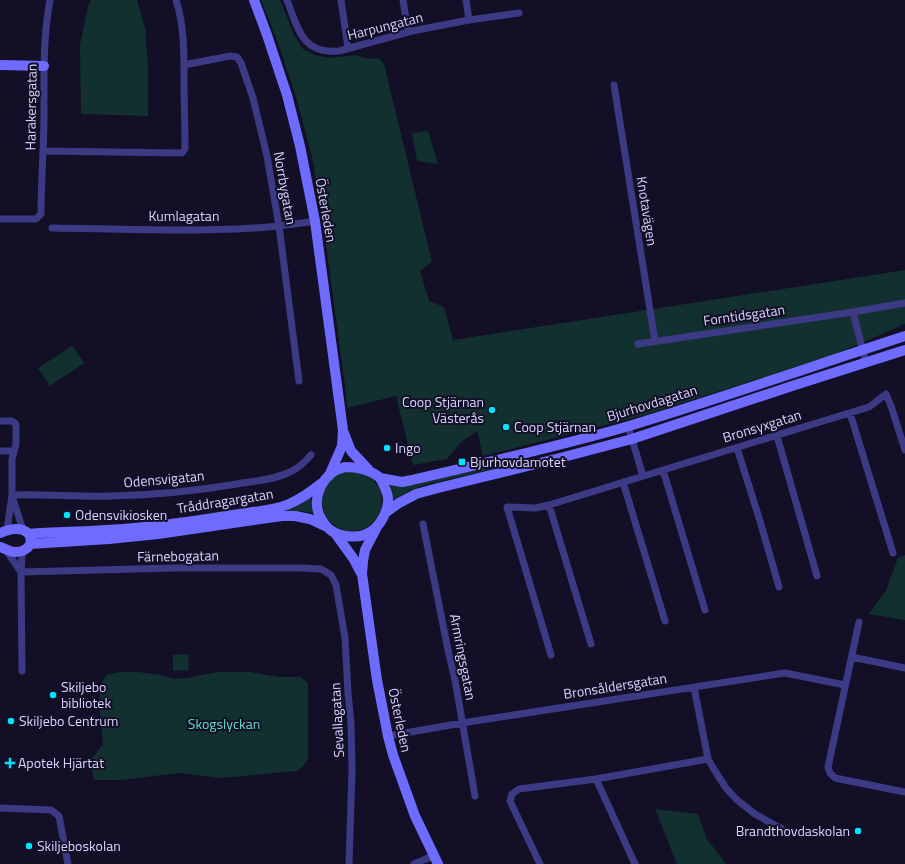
<svg xmlns="http://www.w3.org/2000/svg" width="905" height="864" font-family="'Titillium Web',sans-serif">
<style>
.green{fill:#12302f}
.lines{fill:none;stroke-linecap:round;stroke-linejoin:round}
.street{stroke:#3d3a85;stroke-width:7}
.secondary{stroke:#6f6bff;stroke-width:10}
.poi-dot{fill:#00e5ff;stroke:#130f26;stroke-width:1.5}
.labels{text-anchor:middle;stroke-width:4;stroke-linejoin:round;paint-order:stroke}
.street-label{font-size:14px;fill:#d9d4ff;stroke:#130f26}
.poi-label{font-size:14px;fill:#d9d4ff;stroke:#130f26;text-anchor:start}
.park-label{font-size:14px;fill:#5fe0c0;stroke:#130f26}
</style>
<rect width="100%" height="100%" fill="#130f26"/>
<path class="green" d="M91,0H137L145,28L148,66V116L81,114L80,45L88,6Z
M261,0H280L294,35L303,49L315,55L329,58L356,55L369,59L379,58L384,64L432,262L420,271L429,301L444,307L453,340L905,270V324L838,353L645,415L483,456L477,431L460,443L447,459L413,465L396,396L347,408L345,386L323,222L312,157L296,97L277,40Z
M428,131L438,164L417,161L412,133Z
M72,346L84,363L50,386L38,368Z
M523,457L502,467L428,484L408,491L393,501L390,485H400Z
M322 501a30 30 0 1 1 60 0a30 30 0 1 1-60 0Z
M311,497L314,513L300,511L280,512L299,505Z
M905,555V620L869,614L886,590L898,558Z
M188,654L189,670L173,671V655Z
M120,672H138L160,675L174,679L187,678L218,672H250L280,677H300L308,683V759L302,767L297,771L221,778L179,773L121,780H94L90,760L103,745L100,712L99,687L106,675Z
M655,809L698,814L707,839L726,864H677Z"/>
<g class="lines">
<path class="street" d="M287,0C298,28 302,55 339,51L412,31L469,20L519,13
M341,0L348,48
M403,0L408,32
M466,0L469,20
M184,65L230,56L237,57L241,63L253,98L267,156L279,226L299,381
M614,85L655,341
M43,151L182,153L185,149C185,125 184,101 184,77C184,52 184,25 176,0
M0,219H36L41,214C41,180 44,147 44,113C44,75 43,37 50,0
M52,228C119,229 187,232 254,228C275,227 295,224 315,221
M853,312C857,329 862,346 866,363
M638,344L853,312L905,303
M850,413L893,553
M0,421H12L16,424V444L12,459V495L7,530
M628,426L643,476
M777,436L817,576
M737,448L760,521L779,587
M0,451H14
M663,470L705,610
M623,482L665,621
M12,495C45,494 79,497 112,496C154,495 196,491 237,484C254,481 274,480 290,472C299,468 305,462 311,455
M13,499L23,530
M549,505L591,644
M423,524L448,650L455,680L475,796
M6,550L21,572
M21,572L174,568H302L321,569L331,575L336,585L345,638L348,693L351,724L352,770L349,864
M859,622L828,767L830,773L835,778L905,792
M551,655L507,507L536,508L549,505L869,407L886,394L891,406L905,450
M852,657L905,668
M22,671L21,572L22,556L24,550
M694,687L708,759L715,771L726,788L737,800L755,814L782,829
M388,736L462,723L785,673L845,685
M596,779L635,864
M0,808L51,810L59,816L68,864
M414,864L433,856
M540,864L510,801L512,794L519,789L596,779L708,759"/>
<path class="secondary" d="M254,0L267,35L287,95L300,146L315,221L343,430L342,446L329,476
M0,65L44,66
M344,433L351,451L368,469
M345,467C357,467 369,469 379,477C382,480 383,484 385,488C389,497 389,502 386,511C379,530 366,539 346,536C334,534 328,530 322,520C311,503 319,480 336,470C339,469 342,468 345,467Z
M380,478L402,482L412,480C484,463 557,447 629,426C721,398 813,366 905,336
M385,513L399,503L416,494L438,488L556,459L632,439L792,386L905,350
M377,527L365,550L363,561L362,574L377,680L388,736L393,755L415,816L438,864
M0,533C5,531 10,529 15,529C36,528 36,552 15,552C9,552 5,548 0,547
M335,533L353,558L361,573
M29,534C49,532 70,532 90,531C137,529 185,523 232,515C249,512 273,511 289,504C301,499 312,491 322,483
M30,544L109,539L158,534L282,516H295L310,519L327,527"/>
</g>
<g class="poi-dot">
<circle cx="492" cy="410" r="4"/>
<circle cx="506" cy="427" r="4"/>
<circle cx="387" cy="448" r="4"/>
<rect x="458" y="458" width="8" height="8" rx="2"/>
<circle cx="67" cy="515" r="4"/>
<circle cx="53" cy="695" r="4"/>
<circle cx="11" cy="721" r="4"/>
<path d="M8 757h4v4h4v4h-4v4h-4v-4h-4v-4h4z"/>
<circle cx="858" cy="831" r="4"/>
<circle cx="29" cy="846" r="4"/>
</g>
<g class="labels">
<g class="street-label">
<text transform="translate(385 26) rotate(-14)" y="5">Harpungatan</text>
<text transform="translate(31 107) rotate(-89)" y="5">Harakersgatan</text>
<text transform="translate(285 188) rotate(80)" y="5">Norrbygatan</text>
<text transform="translate(326 210) rotate(80)" y="5">Österleden</text>
<text transform="translate(647 211) rotate(81)" y="5">Knotavägen</text>
<text x="184" y="221">Kumlagatan</text>
<text transform="translate(744 315) rotate(-8)" y="5">Forntidsgatan</text>
<text transform="translate(652 403) rotate(-17)" y="5">Bjurhovdagatan</text>
<text transform="translate(762 426) rotate(-17)" y="5">Bronsyxgatan</text>
<text transform="translate(164 479) rotate(-5)" y="5">Odensvigatan</text>
<text transform="translate(225 501) rotate(-9)" y="5">Tråddragargatan</text>
<text transform="translate(178 556) rotate(-1)" y="5">Färnebogatan</text>
<text transform="translate(463 657) rotate(79)" y="5">Armringsgatan</text>
<text transform="translate(615 686) rotate(-9)" y="5">Bronsåldersgatan</text>
<text transform="translate(337 720) rotate(-93)" y="5">Sevallagatan</text>
<text transform="translate(400 720) rotate(78)" y="5">Österleden</text>
</g>
<g class="poi-label">
<text x="484" y="407" text-anchor="end">Coop Stjärnan<tspan x="484" dy="16">Västerås</tspan></text>
<text x="514" y="432">Coop Stjärnan</text>
<text x="395" y="453">Ingo</text>
<text x="470" y="467">Bjurhovdamotet</text>
<text x="75" y="520">Odensvikiosken</text>
<text x="61" y="692">Skiljebo<tspan x="61" dy="16">bibliotek</tspan></text>
<text x="19" y="726">Skiljebo Centrum</text>
<text x="18" y="768">Apotek Hjärtat</text>
<text x="850" y="836" text-anchor="end">Brandthovdaskolan</text>
<text x="37" y="851">Skiljeboskolan</text>
</g>
<g class="park-label">
<text x="224" y="729">Skogslyckan</text>
</g>
</g>
</svg>
